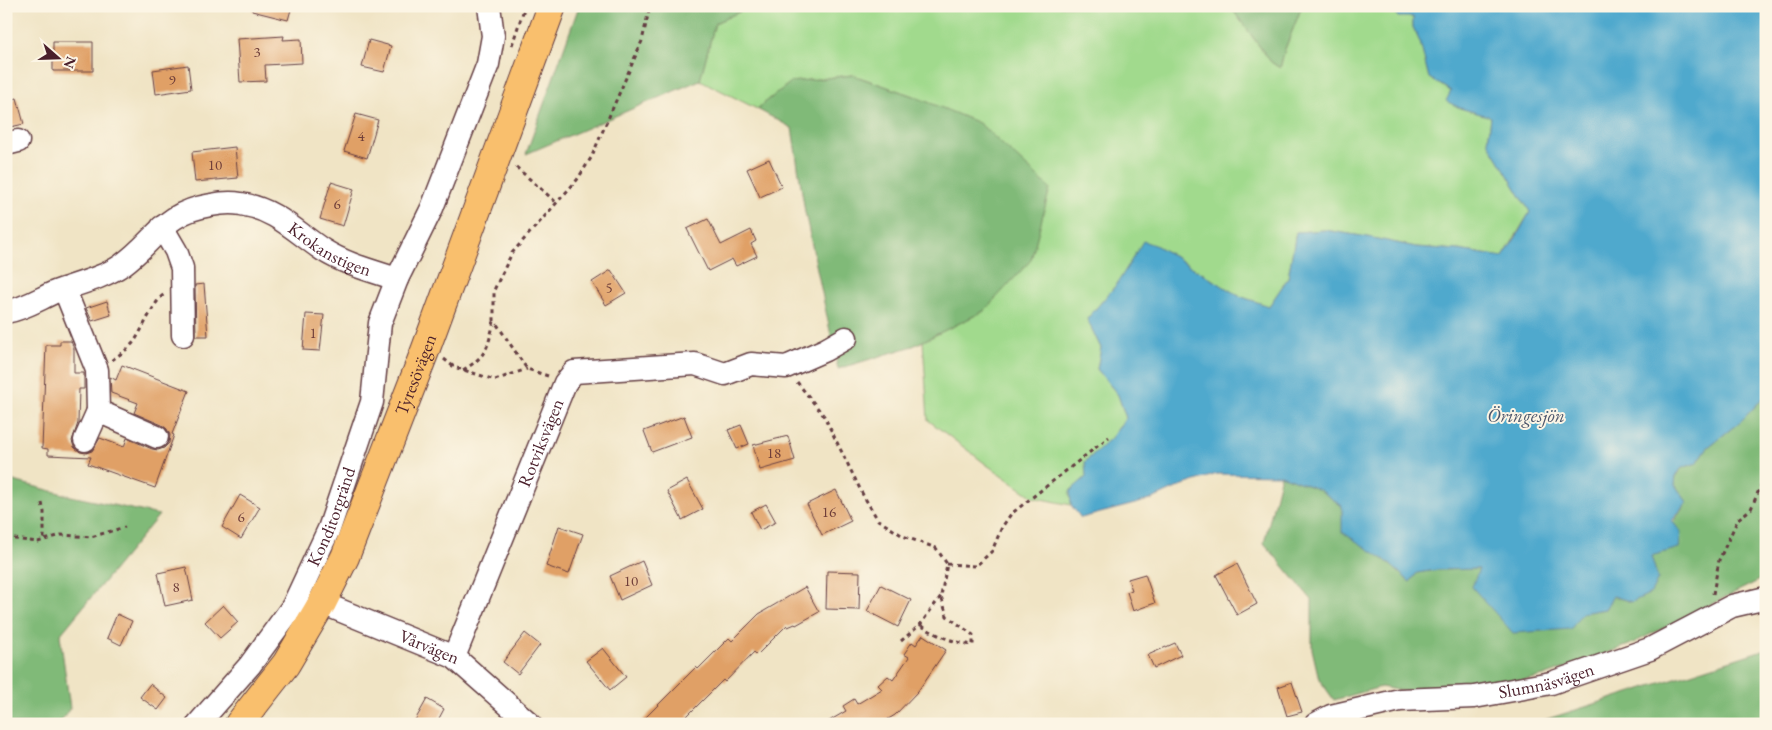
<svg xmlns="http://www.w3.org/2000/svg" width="1772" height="730" font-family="'EB Garamond',serif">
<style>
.green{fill:#a1da8d;stroke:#767c5c}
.forest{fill:#80ba78;stroke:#656c52}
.water{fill:#50a9cd;stroke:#4d647c}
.building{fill:#e0a066}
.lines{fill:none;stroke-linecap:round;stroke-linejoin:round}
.minor-casing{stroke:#633d42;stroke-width:25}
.major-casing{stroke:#633d42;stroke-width:30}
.path{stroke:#633d42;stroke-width:3;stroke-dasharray:4 4;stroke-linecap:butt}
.minor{stroke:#fff;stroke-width:22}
.major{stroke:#f9bf6d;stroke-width:28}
.labels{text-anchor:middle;stroke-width:4;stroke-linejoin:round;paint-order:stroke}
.number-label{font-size:15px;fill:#703f3a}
.street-label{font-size:18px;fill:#4a1f2b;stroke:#fcf5e5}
.water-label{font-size:19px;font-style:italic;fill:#4c566c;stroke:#fcf5e5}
</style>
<rect width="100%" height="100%" fill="#fcf5e5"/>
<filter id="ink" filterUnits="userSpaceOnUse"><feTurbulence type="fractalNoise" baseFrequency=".02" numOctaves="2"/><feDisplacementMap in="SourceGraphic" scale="10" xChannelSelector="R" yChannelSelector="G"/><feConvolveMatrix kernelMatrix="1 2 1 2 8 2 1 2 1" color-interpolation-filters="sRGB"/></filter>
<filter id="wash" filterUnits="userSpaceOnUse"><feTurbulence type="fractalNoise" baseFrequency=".0096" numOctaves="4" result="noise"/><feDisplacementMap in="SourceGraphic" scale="20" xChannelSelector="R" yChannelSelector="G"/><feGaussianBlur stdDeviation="1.12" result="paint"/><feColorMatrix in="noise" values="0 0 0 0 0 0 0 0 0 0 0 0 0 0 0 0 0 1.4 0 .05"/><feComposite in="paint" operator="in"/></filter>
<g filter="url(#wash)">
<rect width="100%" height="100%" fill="#f0e4c5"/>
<path class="green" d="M752,6H1230L1271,62L1280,68L1285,49L1302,6H1393L1392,9L1413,17V27L1420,42L1429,78L1451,91L1460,108L1491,117L1488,142L1530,212L1503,257L1458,250L1416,247L1368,237L1325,230L1296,232L1288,278L1269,306L1239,296L1157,246L1117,284L1087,319L1101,348L1097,369L1118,395L1126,418L1111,438L1085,462L1087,477L1070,491L1071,505L1033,497L987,465L928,420L923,341L984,311L913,96L853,75L791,82L757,109L700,80L715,23Z"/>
<path class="forest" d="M579,6H752L715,23L700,80L526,154Z
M1230,6H1302L1285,49L1280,68L1271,62Z
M853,75L913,96L979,123L1050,188L1031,260L984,311L913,346L838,369L805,212L792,128L757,109L791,82Z
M1766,395V577L1629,645L1544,676L1479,691H1402L1381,687L1334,700L1319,679L1312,649V600L1264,543L1281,475L1320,490L1342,506L1385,560L1410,582L1416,573L1436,570L1480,569L1582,613L1605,609L1613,596L1632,602L1658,579L1650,556L1687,502L1675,485L1676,475L1682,468L1697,463L1707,448L1742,420Z
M6,479L71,496L159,515L60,635L70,708L59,724H6Z
M1766,649V724H1532Z"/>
<path class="water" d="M1393,6H1766V395L1742,420L1707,448L1697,463L1682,468L1676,474L1675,485L1687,502L1672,521L1681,532L1679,548L1651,556L1658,579L1651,593L1632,602L1613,596L1605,609L1582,613L1571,629L1513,633L1472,587L1479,569L1436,570L1417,573L1410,582L1385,560L1342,532V506L1320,490L1281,475L1217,474L1183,485L1150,500L1081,518L1071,505L1070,491L1086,477L1085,462L1111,438L1126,418L1118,395L1097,369L1101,348L1087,319L1117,284L1143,241L1157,246L1239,296L1269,306L1288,278L1296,232L1325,230L1368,237L1416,247L1458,250L1503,257L1516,237L1530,212L1488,142L1491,117L1460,108L1446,101L1451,91L1429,78L1420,42L1413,27V17H1398L1392,9Z"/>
<g id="blocks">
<path class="building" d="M253,6H292L288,20L252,11Z
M284,36L283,40L301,39L302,63L265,65L266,81L240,82L237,39Z
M369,40L391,46L384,72L362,67Z
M53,42H93V71H53Z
M188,65L191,89L156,94L153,70Z
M17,98L24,124L6,128V101Z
M356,114L378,120L367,158L344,151Z
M235,147L238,178L195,182L192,152Z
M769,159L782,187L760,197L747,169Z
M331,182L354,189L343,226L320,219Z
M708,219L721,245L751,230L756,241L751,244L757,256L736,266L732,259L708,271L687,229Z
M611,270L626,293L606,305L592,282Z
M204,284L208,336H196L195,285Z
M107,301L111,315L92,321L86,308Z
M306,314L324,315L320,351L303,350Z
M60,341H71L74,349V373H84V389H79L78,423L72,441L74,447L80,452L86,453L92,451L100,438L124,447L127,438L152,449L158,450L164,448L169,443L170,435L167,429L162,425L134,413L138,403L111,393L110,377L116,380L122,365L189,391L172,434L174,435L155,488L88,464L91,457L48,455V449L42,448L46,345H60Z
M684,416L692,437L652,452L644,431Z
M741,425L749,444L737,449L728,430Z
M788,436L795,460L760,470L753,445Z
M687,480L703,509L682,520L667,491Z
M836,490L851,521L822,535L807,504Z
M240,495L260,507L241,539L222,527Z
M766,504L776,522L760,530L751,512Z
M559,526L583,534L569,574L546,566Z
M642,561L652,585L620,600L610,576Z
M1237,564L1257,604L1237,615L1216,575Z
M186,567L193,600L165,606L158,573Z
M827,571L860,572L859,610L826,609Z
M1145,574L1155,603L1133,611L1127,592L1132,590L1128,579Z
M881,585L911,600L898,627L867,611Z
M805,587L819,612L796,625L795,624L788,627L787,625L757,655L754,652L725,682L723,680L687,716L694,724H639L696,667L698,669L729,638L732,641L759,614Z
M223,605L238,622L220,638L205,622Z
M117,614L132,621L121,645L107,638Z
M525,633L540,645L518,674L503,662Z
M923,635L946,650L918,691L895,715L880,724H824L846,711L843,706L854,699L857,704L882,689L878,685L888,676L893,680L909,657L904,654L912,642L916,645Z
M1175,643L1181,655L1154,668L1148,655Z
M603,648L626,677L610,690L586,661Z
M1292,682L1302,712L1287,716L1278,687Z
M150,684L167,698L158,710L140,697Z
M427,699L444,709L436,724H413Z"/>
</g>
</g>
<g filter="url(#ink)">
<use href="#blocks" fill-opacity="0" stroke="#633d42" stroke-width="1"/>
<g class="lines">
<defs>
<g id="minor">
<path d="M6,144L18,141"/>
<path d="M162,227L176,251L182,268L183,335"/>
<path d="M65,289L68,298L97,370L98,411L157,437"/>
<path id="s1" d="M6,312C24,309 39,299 55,292C77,284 103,278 122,265C158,239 162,213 211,205C221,203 231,202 241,204C275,209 296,232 323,250C345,264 372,271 397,279L432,208L488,64L493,36L489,6"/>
<path d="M85,440L98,411"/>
<path id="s2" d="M322,603L454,657L530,724"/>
<path id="s3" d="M454,657L565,383L574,372L695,364L725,374L751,364L786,367L825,350L846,338"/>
<path id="s4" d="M198,724L250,665L293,606L329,529L372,402L380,323L397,279"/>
<path id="s5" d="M1316,724L1331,716L1400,700L1474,697L1551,683L1650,649L1732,606L1766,598"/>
</g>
<g id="major">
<path id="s6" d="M239,724L286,664L322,603L345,557L425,351L552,6"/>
</g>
</defs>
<use href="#minor" class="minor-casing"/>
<use href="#major" class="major-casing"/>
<path class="path" d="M512,45L525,6
M516,167L557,203
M444,359L454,367L495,380L527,369
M112,360C119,355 127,350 133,343C142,332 155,298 165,294
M463,370C487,356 488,347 494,321
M548,376L527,369L494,320V290L512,253L577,180L591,158L642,41L650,6
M797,382L824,416L863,495L878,520L903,536L936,548L947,564L941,596L947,616L973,635V645C952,642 938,636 920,625
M42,503L44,512V540
M6,540L15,539L38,542L61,535L91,537L125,527
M947,564L976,566L992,551L1002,527L1011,514L1109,437
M1713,594L1719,560L1738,519L1751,509L1766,473
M901,641L920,625L941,596"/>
<use href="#minor" class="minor"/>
<use href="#major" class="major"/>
</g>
</g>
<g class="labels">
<g class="number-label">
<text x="257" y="57">3</text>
<text x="172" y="85">9</text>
<text x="361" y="141">4</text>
<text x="215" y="170">10</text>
<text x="337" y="209">6</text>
<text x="609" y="293">5</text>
<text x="313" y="338">1</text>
<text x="774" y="458">18</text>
<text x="829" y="517">16</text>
<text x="241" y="522">6</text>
<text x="631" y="586">10</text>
<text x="176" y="592">8</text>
</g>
<g class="street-label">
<text dy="6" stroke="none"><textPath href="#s1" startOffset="366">Krokanstigen</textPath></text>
<text dy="6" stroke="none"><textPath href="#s6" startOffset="394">Tyresövägen</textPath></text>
<text dy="6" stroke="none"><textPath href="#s3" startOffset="231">Rotviksvägen</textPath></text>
<text dy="6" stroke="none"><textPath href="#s4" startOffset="249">Konditorgränd</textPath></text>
<text dy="6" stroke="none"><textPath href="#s2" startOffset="116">Vårvägen</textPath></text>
<text dy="6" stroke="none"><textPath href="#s5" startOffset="236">Slumnäsvägen</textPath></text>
</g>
<g class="water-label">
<text x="1526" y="422">Öringesjön</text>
</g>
</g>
<rect width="1772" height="730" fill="none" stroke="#fcf5e5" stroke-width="25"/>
<g transform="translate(58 58) rotate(110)" stroke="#fcf5e5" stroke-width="4" paint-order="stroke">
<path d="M0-4L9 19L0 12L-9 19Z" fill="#4a1f2b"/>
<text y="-8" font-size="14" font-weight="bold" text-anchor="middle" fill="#4a1f2b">N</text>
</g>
</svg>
